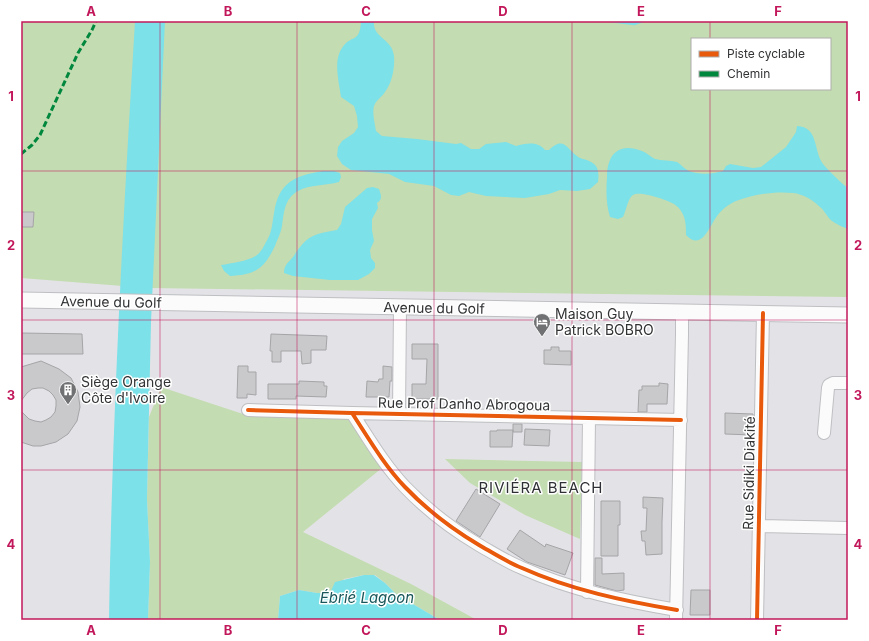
<svg xmlns="http://www.w3.org/2000/svg" width="869" height="641" font-family="Inter,sans-serif">
<style>
.green{fill:#c4dcb1;fill-rule:evenodd}
.water{fill:#7ce1e8}
.lines{fill:none;stroke-linecap:round;stroke-linejoin:round}
.stream{stroke:#7ce1e8;stroke-width:2.5}
.building{fill:#c9c8ca;stroke:#a5a4a7}
.minor-casing{stroke:#bebfc2;stroke-width:14}
.major-casing{stroke:#bebfc2;stroke-width:17}
.minor{stroke:#fbfbfb;stroke-width:12}
.major{stroke:#fbfbfb;stroke-width:15}
.quiet{stroke:#00873e;stroke-width:3;stroke-dasharray:6 3;stroke-linecap:butt}
.cycleway-casing{stroke:#fff;stroke-width:6}
.cycleway{stroke:#e8590c;stroke-width:4}
.grid{fill:none;stroke:#c2185b;stroke-width:1;stroke-opacity:0.55}
.labels{text-anchor:middle;stroke-width:3;stroke-linejoin:round;paint-order:stroke}
.street-label{font-size:14px;fill:#323335;stroke:#fff}
.poi-label{font-size:14px;fill:#323335;stroke:#fff;text-anchor:start}
.neighbourhood-label{font-size:15px;letter-spacing:1px;fill:#2f3035;stroke:#fff}
.water-label{font-size:15px;font-style:italic;fill:#1a575a;stroke:#fff}
.neatline{fill:none;stroke:#c2185b;stroke-width:1.5}
.grid-label{font-size:13px;text-anchor:middle;font-weight:bold;fill:#c2185b}
</style>
<rect width="100%" height="100%" fill="#e3e3e7"/>
<path class="green" d="M21,21H848V297L148,288L21,278ZM692,39H830V89H692Z
M161,387L243,414L349,418L382,468L303,532L411,584L477,620H440L396,594L385,583L375,575H364L344,579L330,593H317L299,590L280,596L278,620H148L150,562L147,499L149,417Z
M445,459L582,462L580,539L525,515L470,483Z"/>
<path class="water" d="M135,21H165L151,322L147,499L150,562L148,620H109C112,420 123,221 135,21Z
M361,21H374C372,38 392,38 394,56C395,68 392,83 385,92C382,97 376,100 374,106C372,113 375,124 376,131L382,136L417,139L456,144L461,143L471,149H479L486,144L506,142L516,146C526,143 538,141 545,150H549C564,136 566,148 577,156C580,159 585,159 589,161C599,165 599,173 598,182L590,189L577,191L560,190L549,194L525,198L486,196L469,192L459,196L451,195L434,186L405,182L389,174L351,170L342,164L337,156L338,147L342,141L354,133L358,127L357,116L354,106L341,97C339,82 333,61 342,48C351,34 360,44 361,21Z
M797,126C819,127 813,150 823,164C827,169 843,185 848,188V229C843,227 836,224 832,221C827,217 825,211 820,207C813,200 803,194 793,193C776,191 753,194 736,201C729,204 722,209 717,216C710,225 702,252 686,235C686,227 686,218 681,211C680,209 677,206 674,204C668,200 639,190 633,195C628,198 626,211 623,217L618,219L610,217C606,204 606,191 607,177C607,154 619,142 642,151C647,153 651,157 655,159C662,161 670,160 677,162C681,164 684,169 689,171C700,175 712,174 723,171L726,166L730,164L753,168L761,167L786,147L796,132Z
M323,171H334L340,173L341,177L339,182C326,186 310,184 298,191C284,199 284,213 282,226C281,233 277,240 275,246C264,269 255,275 230,276L224,271L221,265C232,263 248,261 257,255C261,252 264,246 266,242C272,233 272,224 274,213C279,182 294,176 323,171Z
M373,187L379,189C381,195 383,199 377,203L378,208L372,219V230L374,241L370,250L371,258L375,263V268L369,274L358,280H330L293,276L284,273C284,265 288,263 293,257C307,236 312,234 337,230L341,224L345,207L367,188Z
M364,575H374L385,583L396,594L440,620H278L280,596L299,590L317,593H330L335,582Z"/>
<g class="lines">
<path class="stream" d="M610,21L634,24L643,21"/>
</g>
<path class="building" d="M21,212H34L33,227H21Z
M21,333L82,334L83,354H21Z
M271,334L327,336L326,350H311V363L302,364L301,351H281V362H272V351H270Z
M412,344H438V399H412V384H426L427,359H412Z
M551,347H559V351H571V365L544,364V350H551Z
M41,361L59,369L71,378L78,392L80,407L77,421L68,434L56,442L41,446H33L21,442V411L29,419L35,421L41,422L46,420L51,417L55,412L56,406V400L53,395L49,391L43,388H38L32,389L27,393L21,401V367Z
M238,366H248V372H256V395L247,394V398H237Z
M383,366L392,367V381H390L389,397H366L367,381L378,382L379,379H383Z
M299,381L324,382V386H327L326,397L296,396V399H268V384H299Z
M659,383L668,384L667,404H647V412H638L639,390H642V386H659Z
M725,413L753,414V435L725,434Z
M513,424H522V432H513Z
M525,429L550,430L549,446L524,445Z
M497,430H513L512,447H490V431H497Z
M476,489L500,504L480,537L456,521Z
M643,497L663,498L662,522V554L646,555L645,541H642L641,531H646L647,508H643Z
M601,501H620V525H618V556H601Z
M520,530L545,547L546,544L573,553L565,575L527,562L507,549Z
M595,558H602V574L624,573V590L617,591L595,585Z
M691,590H710V615H690Z"/>
<g class="lines">
<defs>
<path id="minor" d="M248,410L352,413L681,420
M352,413C369,439 384,465 405,487C427,510 452,529 479,545C493,553 507,562 522,568C571,590 624,601 677,610
M399,413L400,307
M824,433L828,388L829,385L833,383H848
M759,526L848,528
M587,592L589,418
M676,620L682,334V311
M757,620L763,313"/>
<path id="major" d="M21,300L848,315"/>
</defs>
<use href="#minor" class="minor-casing"/>
<use href="#major" class="major-casing"/>
<use href="#minor" class="minor"/>
<use href="#major" class="major"/>
<path class="quiet" d="M21,154L32,145L40,135L78,53L92,30L96,21"/>
<defs>
<path id="cycleway" d="M248,410L352,413L681,420
M352,413C369,439 384,465 405,487C427,510 452,529 479,545C493,553 507,562 522,568C571,590 624,601 677,610
M757,620L763,313"/>
</defs>
<use href="#cycleway" class="cycleway-casing"/>
<use href="#cycleway" class="cycleway"/>
</g>
<path class="grid" d="M160,21V620M297,21V620M434,21V620M572,21V620M710,21V39M710,89V620M21,171H848M21,320H848M21,470H848"/>
<defs>
<symbol id="hotel-pin" viewBox="-11 -11 22 30"><path d="M0 17L-7.5 6A9.5 9.5 0 1 1 7.5 6Z" fill="#707173" stroke="#fff"/><path d="M-6-4.5h1.5V1H6V5H4.5V3h-9V5H-6ZM-4 0a1.8 1.8 0 1 1 3.6 0ZM.5 0V-2.5h3Q6-2.5 6 0Z" fill="#fff"/></symbol>
<symbol id="building-pin" viewBox="-11 -11 22 30"><path d="M0 17L-7.5 6A9.5 9.5 0 1 1 7.5 6Z" fill="#707173" stroke="#fff"/><path d="M-4-6H4V6H1V3H-1V6H-4ZM-2.5-4.3h1.7v1.8h-1.7ZM.8-4.3h1.7v1.8H.8ZM-2.5-1h1.7V.8h-1.7ZM.8-1h1.7V.8H.8Z" fill="#fff"/></symbol>
</defs>
<g fill-rule="evenodd">
<use href="#hotel-pin" x="532" y="312" width="20" height="27"/>
<use href="#building-pin" x="58" y="380" width="20" height="27"/>
</g>
<g class="labels">
<g class="street-label">
<text transform="translate(111 302) rotate(1)" y="5">Avenue du Golf</text>
<text transform="translate(434 308) rotate(1)" y="5">Avenue du Golf</text>
<text transform="translate(464 404) rotate(1)" y="5">Rue Prof Danho Abrogoua</text>
<text transform="translate(749 473) rotate(-89)" y="5">Rue Sidiki Diakité</text>
</g>
<g class="poi-label">
<text x="555" y="319">Maison Guy<tspan x="555" dy="16">Patrick BOBRO</tspan></text>
<text x="81" y="387">Siège Orange<tspan x="81" dy="16">Côte d'Ivoire</tspan></text>
</g>
<g class="neighbourhood-label">
<text x="541" y="493">RIVIÉRA BEACH</text>
</g>
<g class="water-label">
<text x="367" y="603">Ébrié Lagoon</text>
</g>
</g>
<rect width="869" height="641" fill="none" stroke="#ffffff" stroke-width="44"/>
<rect x="691" y="38" width="140" height="52" fill="#ffffff" stroke="#adadae"/>
<rect x="699" y="51" width="20" height="6" fill="#e8590c" stroke="#adadae"/>
<text x="727" y="58" font-size="12" fill="#323335">Piste cyclable</text>
<rect x="699" y="71" width="20" height="6" fill="#00873e" stroke="#adadae"/>
<text x="727" y="78" font-size="12" fill="#323335">Chemin</text>
<rect x="22" y="22" width="825" height="597" class="neatline"/>
<g class="grid-label">
<text x="91" y="16">A</text>
<text x="228" y="16">B</text>
<text x="366" y="16">C</text>
<text x="503" y="16">D</text>
<text x="641" y="16">E</text>
<text x="778" y="16">F</text>
<text x="11" y="101">1</text>
<text x="858" y="101">1</text>
<text x="11" y="250">2</text>
<text x="858" y="250">2</text>
<text x="11" y="400">3</text>
<text x="858" y="400">3</text>
<text x="11" y="549">4</text>
<text x="858" y="549">4</text>
<text x="91" y="635">A</text>
<text x="228" y="635">B</text>
<text x="366" y="635">C</text>
<text x="503" y="635">D</text>
<text x="641" y="635">E</text>
<text x="778" y="635">F</text>
</g>
</svg>
